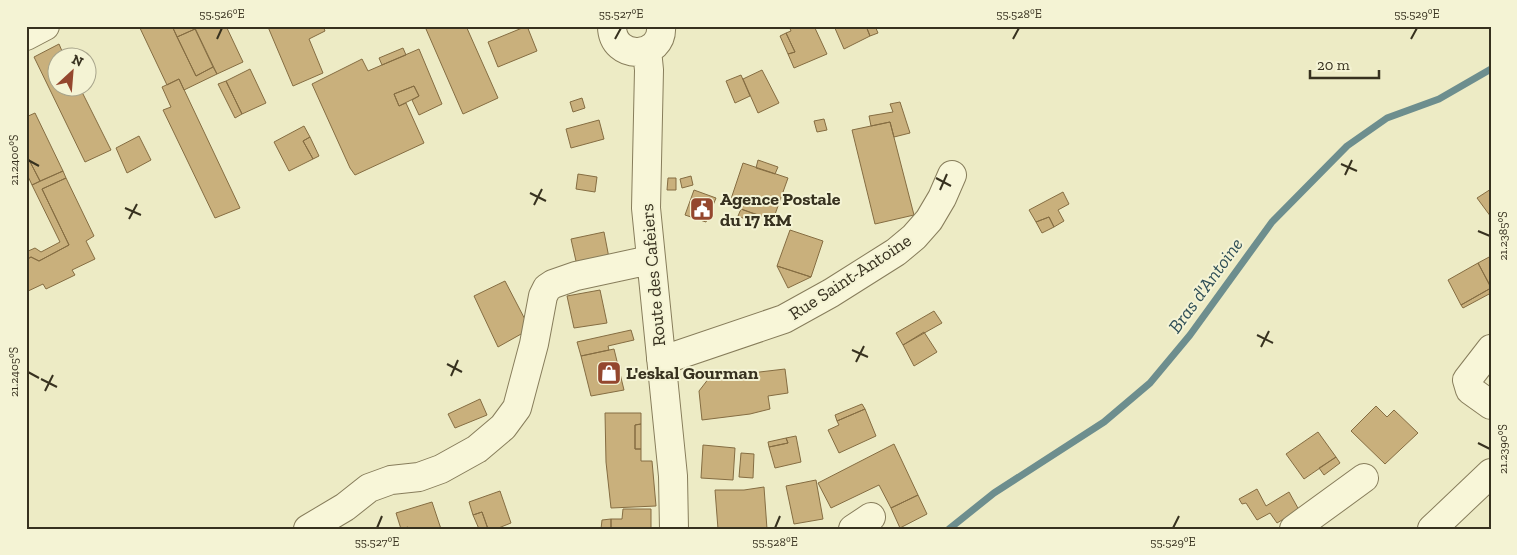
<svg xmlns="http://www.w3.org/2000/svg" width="1517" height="555" font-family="'Zilla Slab',serif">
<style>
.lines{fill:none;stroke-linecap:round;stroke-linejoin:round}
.stream{stroke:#6d8e8e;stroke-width:7}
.building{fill:#c9b07c;stroke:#856d42}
.minor-casing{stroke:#877d5b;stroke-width:30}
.minor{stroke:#f8f6d8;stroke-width:28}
.ticks{fill:none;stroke:#37311f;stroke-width:2}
.labels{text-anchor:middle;stroke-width:4;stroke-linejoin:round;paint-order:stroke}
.poi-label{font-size:18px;font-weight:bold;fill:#37311f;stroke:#f4f3d4;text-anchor:start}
.street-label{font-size:18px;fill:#37311f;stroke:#f4f3d4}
.water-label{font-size:19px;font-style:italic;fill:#2f4f57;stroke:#f4f3d4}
.neatline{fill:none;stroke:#37311f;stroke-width:2}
.ticks-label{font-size:12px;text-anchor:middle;fill:#37311f}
</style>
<rect width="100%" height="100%" fill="#edebc5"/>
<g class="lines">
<path class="stream" d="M949,529L994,493L1104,422L1150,383L1190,335L1272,222L1347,146L1387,118L1439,99L1491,69"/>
</g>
<path class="building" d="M139,26H172L196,76L213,67L217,74L184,90L179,79L167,85Z
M172,26H194L195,29L177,37Z
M194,26H226L243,62L217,74Z
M270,26H323L325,31L309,39L323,73L293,86L268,27Z
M433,26H466L498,98L463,114L426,29Z
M527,26L537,51L498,67L488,42Z
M789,26H814L827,54L794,68L788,54L795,52L786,33L791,31Z
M834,26H866L870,36L844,49Z
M866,26H875L878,33L870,36Z
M195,29L213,67L196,76L177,37Z
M786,33L795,52L788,54L780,36Z
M59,44L65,58H58V88H80L111,150L85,162L34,57Z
M403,48L406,55L382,65L379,58Z
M419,49L442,104L419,115L412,100L419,96L414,86L394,94L399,106L406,103L424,143L355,175L350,168L312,84L362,59L368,71Z
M250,69L266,103L242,114L226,81Z
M762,70L779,103L758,113L743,79Z
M741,75L750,96L735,103L726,81Z
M179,79L240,208L215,218L163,110L171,107L162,87Z
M226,81L242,114L235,118L218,84Z
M414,86L419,96L399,106L394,94Z
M582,98L585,108L573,112L570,102Z
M900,102L910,133L894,137L890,122L871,126L869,116L893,112L890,104Z
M35,113L63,171L40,181L26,154V117Z
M824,119L827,130L817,132L814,121Z
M599,120L604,139L571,148L566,129Z
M890,122L914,215L875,224L852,130Z
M304,126L310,137L303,141L313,159L289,171L274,142Z
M139,136L151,160L127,173L116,148Z
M310,137L319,156L313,159L303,141Z
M26,154L40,181L32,185L26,172Z
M758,160L778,167L775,174L756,168Z
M743,163L788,178L773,220L729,205Z
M63,171L66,178L42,189L69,245L39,261L31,257L26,260V252L35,248L41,252L60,242L32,185Z
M578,174L597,177L595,192L576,189Z
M691,176L693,185L682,188L680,179Z
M66,178L94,236L86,241L95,259L72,270L75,275L46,289L43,284L26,292V260L31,257L39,261L69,245L42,189Z
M668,178H676V190H667Z
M1491,189V217L1477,198Z
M694,190L716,198L706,222L685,215Z
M1063,192L1069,204L1058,210L1064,221L1054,227L1049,217L1036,222L1029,210Z
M741,209L760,216L757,224L738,216Z
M1049,217L1054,227L1042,233L1036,222Z
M790,230L823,241L811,277L777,266Z
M604,232L610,263L578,270L571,239Z
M1491,256V287L1478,263Z
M1478,263L1491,288L1461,305L1448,280Z
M777,266L811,277L788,288Z
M505,281L530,329L498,347L474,296Z
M1491,288V293L1463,308L1461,305Z
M600,290L607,323L574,328L567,296Z
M934,311L942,323L903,345L896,333Z
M631,330L634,340L608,346L609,350L581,356L577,342Z
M924,332L937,352L914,366L903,345Z
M614,349L624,390L591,396L581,356Z
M785,369L788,393L768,396L770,409L750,414L702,420L699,391L709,378Z
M480,399L487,415L455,428L448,414Z
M862,404L865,409L837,421L835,415Z
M1376,406L1387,417L1394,410L1418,433L1385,464L1351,431Z
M865,409L876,436L839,453L828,430L839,425L837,421Z
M605,413H641V424L635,425V449H641V461H652L656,506L611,508L606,462Z
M641,424V449H635V425Z
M1318,432L1336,457L1304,479L1286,454Z
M796,436L801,462L775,468L769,447L788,443L786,438Z
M786,438L788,443L769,447L768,442Z
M894,444L918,495L891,508L879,485L831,508L818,483Z
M703,445L735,448L733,480L701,478Z
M741,453L754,454L753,478L739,477Z
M1336,457L1340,463L1324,475L1319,468Z
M816,480L823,519L794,524L786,486Z
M764,487L767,529H718L715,490H744Z
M1257,489L1266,506L1289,492L1299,510L1277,523L1270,513L1257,520L1246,503L1242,504L1239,499Z
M500,491L511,523L496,529H488L482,512L473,515L469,502Z
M918,495L927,514L900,528L891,508Z
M432,502L441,529H408V527L401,529L396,513Z
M623,509H651V529H611V519H622Z
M482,512L488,529H479L473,515Z
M611,519V529H601L602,520Z"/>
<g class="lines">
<defs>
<path id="minor" d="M612,26C612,62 664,59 661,26
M26,36L45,26
M647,50L649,70L646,208L673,476L674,529
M1491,349L1467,380L1470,390L1491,405
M661,359L672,357L784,319L831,293L896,252L914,237L929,220L942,198L952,175
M308,529L345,507L369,488L391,480L419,477L441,469L477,449L503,427L517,408L534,344L543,296L547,288L553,284L576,276L650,260
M853,529L871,517
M1294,529L1364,478
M1432,529L1491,473"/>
</defs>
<use href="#minor" class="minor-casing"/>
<use href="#minor" class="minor"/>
</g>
<path class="ticks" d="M217,39L222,28M615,39L621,28M1013,39L1019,28M1411,39L1417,28M28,160L39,166M1341,164L1357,171M1345,175L1352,160M936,178L951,186M940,190L947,174M530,193L546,201M534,205L542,189M125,208L141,215M129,219L137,204M1478,231L1490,236M1257,335L1273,343M1261,347L1269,331M852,350L868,357M856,362L864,346M447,364L462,372M28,372L39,378M451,376L458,360M41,379L57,387M45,391L53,375M1478,443L1490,449M377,528L382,516M775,528L780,516M1173,528L1179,516"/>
<defs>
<symbol id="civic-square" viewBox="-11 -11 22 22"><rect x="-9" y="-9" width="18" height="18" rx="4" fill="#94472e" stroke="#f4f3d4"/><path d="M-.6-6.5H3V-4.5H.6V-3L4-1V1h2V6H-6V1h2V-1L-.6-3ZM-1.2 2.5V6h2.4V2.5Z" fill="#fff"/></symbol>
<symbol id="shop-square" viewBox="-11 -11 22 22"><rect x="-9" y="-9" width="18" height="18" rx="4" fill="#94472e" stroke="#f4f3d4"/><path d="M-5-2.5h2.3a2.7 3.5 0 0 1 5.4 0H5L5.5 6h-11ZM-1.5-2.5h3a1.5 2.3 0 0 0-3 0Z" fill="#fff"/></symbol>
</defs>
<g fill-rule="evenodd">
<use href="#civic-square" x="688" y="195" width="28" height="28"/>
<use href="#shop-square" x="595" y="359" width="28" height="28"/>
</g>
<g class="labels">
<g class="poi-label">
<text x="720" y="205">Agence Postale<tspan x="720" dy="21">du 17 KM</tspan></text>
<text x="626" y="379">L'eskal Gourman</text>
</g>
<g class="street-label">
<text transform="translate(653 275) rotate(-95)" y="6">Route des Cafeiers</text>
<text transform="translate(850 277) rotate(-33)" y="6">Rue Saint-Antoine</text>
</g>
<g class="water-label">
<text transform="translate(1205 285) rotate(-54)" y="7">Bras d'Antoine</text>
</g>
</g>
<rect width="1517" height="555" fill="none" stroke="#f4f3d4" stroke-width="55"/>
<g transform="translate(72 72) rotate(26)"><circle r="24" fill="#f4f3d4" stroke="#a8a58c"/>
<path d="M0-4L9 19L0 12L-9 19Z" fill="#94472e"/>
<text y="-8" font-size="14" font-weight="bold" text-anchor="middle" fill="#37311f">N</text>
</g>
<path d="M1310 70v8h69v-8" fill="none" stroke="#37311f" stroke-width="2.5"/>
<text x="1317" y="70" font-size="15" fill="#37311f" stroke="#f4f3d4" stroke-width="4" paint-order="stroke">20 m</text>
<rect x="28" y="28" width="1462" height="500" class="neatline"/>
<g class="ticks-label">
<text x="222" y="18">55.526°E</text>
<text x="621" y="18">55.527°E</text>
<text x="1019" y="18">55.528°E</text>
<text x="1417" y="18">55.529°E</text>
<text transform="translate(14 160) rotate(-90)" y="4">21.2400°S</text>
<text transform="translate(1503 236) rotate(-90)" y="4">21.2385°S</text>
<text transform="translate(14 372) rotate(-90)" y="4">21.2405°S</text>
<text transform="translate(1503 449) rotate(-90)" y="4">21.2390°S</text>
<text x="377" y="546">55.527°E</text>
<text x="775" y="546">55.528°E</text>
<text x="1173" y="546">55.529°E</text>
</g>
</svg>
